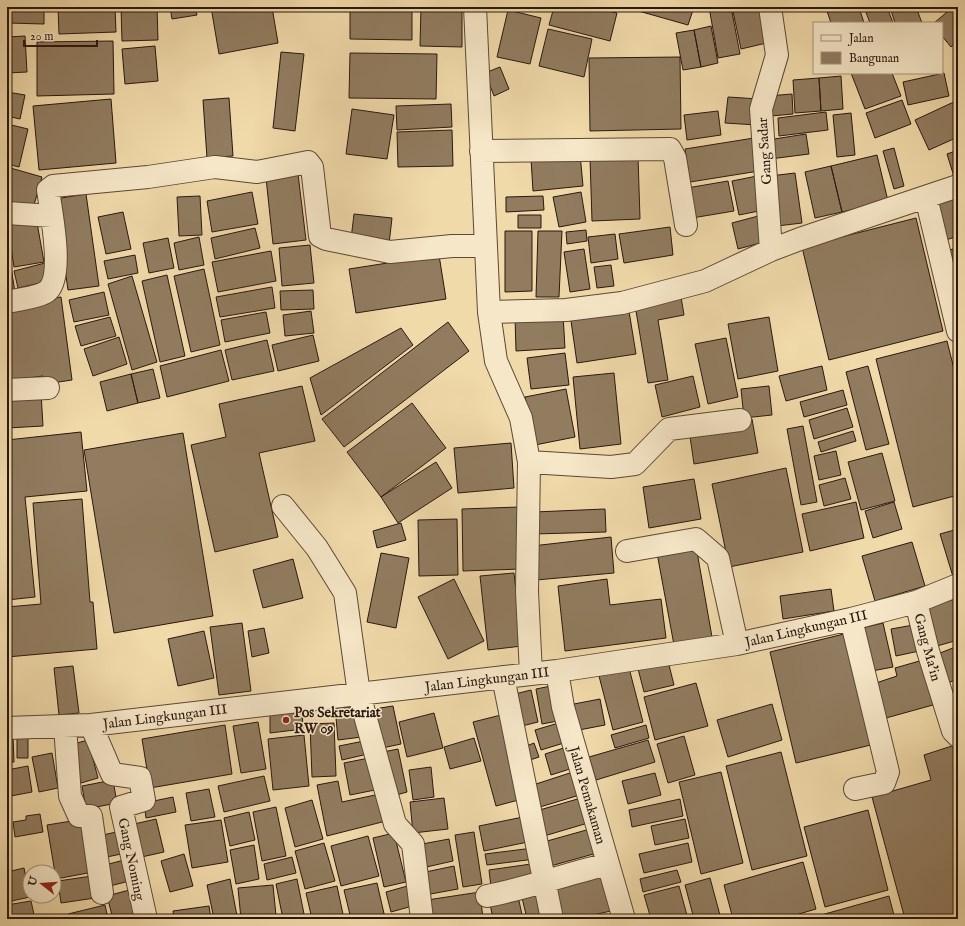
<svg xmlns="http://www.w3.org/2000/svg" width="965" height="926" font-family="'IM FELL English',serif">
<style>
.building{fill:#917c60;stroke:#2a1710}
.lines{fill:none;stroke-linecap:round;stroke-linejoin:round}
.minor-casing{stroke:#5c4836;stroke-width:24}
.minor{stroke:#f6e7c8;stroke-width:22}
.poi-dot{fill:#8f2418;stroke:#f6e7c8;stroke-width:1.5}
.labels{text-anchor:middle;stroke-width:3;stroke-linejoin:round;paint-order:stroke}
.street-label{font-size:14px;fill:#2a1710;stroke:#f6e7c8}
.poi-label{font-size:14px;font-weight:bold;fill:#2a1710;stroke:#f6e7c8;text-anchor:start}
</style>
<rect width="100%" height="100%" fill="#f1daaa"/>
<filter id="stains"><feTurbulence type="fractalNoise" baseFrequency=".005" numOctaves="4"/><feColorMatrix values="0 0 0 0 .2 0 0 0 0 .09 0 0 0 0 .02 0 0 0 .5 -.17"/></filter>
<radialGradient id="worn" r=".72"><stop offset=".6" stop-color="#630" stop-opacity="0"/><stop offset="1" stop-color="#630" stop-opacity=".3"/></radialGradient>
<path class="building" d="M7,7H44V24L7,23Z
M58,7H115L116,32L59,34Z
M121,7H157L158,40L122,41Z
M170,7H195L197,15L172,19Z
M211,7H272L278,43L219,54Z
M350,7H412V40L350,39Z
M421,7H462V47L420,46Z
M554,7H592L617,13L610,41L549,25Z
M636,7H694L688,25L635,10Z
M709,7H731L740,54L718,58Z
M732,7H767L775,41L741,49Z
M839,7H859L864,23H831L827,11Z
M864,7H887L893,23H870Z
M890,7H916L922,23H895Z
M953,7H958V41L951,47L942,36V23H934Z
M508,10L541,18L530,64L497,57Z
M711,26L718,63L701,67L694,30Z
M548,29L592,39L584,77L539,66Z
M694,30L701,67L683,70L676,33Z
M25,36L27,72L7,73V37Z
M113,41L114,94L37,96V42Z
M155,46L158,81L125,84L122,49Z
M281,52L304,54L295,131L273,128Z
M350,53L437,54L436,99L349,98Z
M680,57L681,129L590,131L589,58Z
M500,67L509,89L494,96L485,73Z
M851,73H892L901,96L865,109Z
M944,73L949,96L908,105L903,82Z
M841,76L843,109L821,111L819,78Z
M819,78L821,111L795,113L793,80Z
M7,92L25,95L20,119L7,116Z
M792,94L793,114L771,116L768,96Z
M728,97L759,99L757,125L725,123Z
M229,98L233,156L207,158L203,100Z
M111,99L116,163L39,170L33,106Z
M902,100L911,124L875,138L866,113Z
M958,100V137L929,150L915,120Z
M451,104L452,127L397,130L396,106Z
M352,109L394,115L387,159L346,154Z
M718,111L721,135L687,140L684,115Z
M826,112L828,130L779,136L778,118Z
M851,113L855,155L837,157L833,115Z
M7,124L28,129L19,167L7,164Z
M452,130L453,166L398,167L397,132Z
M806,134L809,154L770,159L768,140Z
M754,138L759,171L690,182L685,149Z
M894,148L904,186L894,189L883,151Z
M958,150V179L955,180L947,154Z
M580,154L583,186L533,191L531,159Z
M877,155L888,201L842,212L831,166Z
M638,156L640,219L592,221L590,158Z
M831,166L842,212L815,218L805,172Z
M7,167L42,177L32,212L7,205Z
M795,173L802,223L777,226L770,176Z
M298,174L306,240L273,244L266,178Z
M757,176L764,210L739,215L732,181Z
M728,181L734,211L692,218L687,188Z
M252,192L258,224L212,232L207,201Z
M581,192L586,222L559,227L553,197Z
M958,192V236L943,241L930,201Z
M86,194L99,286L68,290L55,199Z
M200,196L202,235L179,236L177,197Z
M543,196L544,210L506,212V197Z
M123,212L131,249L106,254L98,217Z
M354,214L392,218L389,244L351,239Z
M518,215H541V228H518Z
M762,215L768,241L738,249L732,223Z
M36,217L44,262L14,267L7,222Z
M916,218L943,331L829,360L802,247Z
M670,227L673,255L624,263L619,234Z
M255,228L260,248L215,259L211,238Z
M586,230L587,241L567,244L566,232Z
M505,231H532V291L505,292Z
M538,231H562L559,297H536Z
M615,234L618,259L591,263L588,237Z
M199,237L204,265L179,270L174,243Z
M168,238L174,268L149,273L143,243Z
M7,243L16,298L7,299Z
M310,245L314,283L282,286L279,248Z
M958,248V270L955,271L949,250Z
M584,249L590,289L570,292L564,252Z
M271,251L276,281L218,292L212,262Z
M135,255L138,273L108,279L104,261Z
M439,255L446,299L356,313L349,269Z
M45,263L49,281L18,288L14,271Z
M611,265L614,286L597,288L594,267Z
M204,269L220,345L191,352L174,276Z
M167,275L185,356L160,362L142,281Z
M132,276L157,362L132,370L108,284Z
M272,287L275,308L220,317L216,297Z
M313,290L314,309L281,310L280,291Z
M104,292L109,315L74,322L69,300Z
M61,297L72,380L45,384L43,376L7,381V305Z
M681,297L684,315L658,320L668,380L648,383L635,305Z
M628,305L636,354L577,363L570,314Z
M311,311L314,333L285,336L283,315Z
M266,312L270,333L225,342L221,320Z
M563,315L565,348L516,351L515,317Z
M110,317L116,336L81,346L75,326Z
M769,317L778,371L738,379L728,324Z
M448,322L469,351L344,447L322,419Z
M401,328L413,345L321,415L310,378Z
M313,335L319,361L278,371L272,345Z
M119,337L127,364L93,376L84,349Z
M726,338L738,397L708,404L695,344Z
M267,340L274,371L232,380L225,350Z
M947,341L958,385V495L913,507L876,359Z
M221,350L229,381L167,397L160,366Z
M565,353L569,385L531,389L527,358Z
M822,366L827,390L786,401L779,376Z
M868,366L889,444L866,450L846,372Z
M153,369L160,398L138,403L131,374Z
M614,373L621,444L580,449L573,377Z
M131,374L138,403L107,411L100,382Z
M693,376L700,407L662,417L655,385Z
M302,386L315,441L259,453L278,537L215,552L191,445L226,437L219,404Z
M769,386L772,415L744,418L741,389Z
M566,389L575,437L535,445L525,397Z
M843,390L847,405L804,417L800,402Z
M41,393L43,426L7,428V395Z
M412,403L446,448L381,497L347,452Z
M847,408L853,427L814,439L809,420Z
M752,419L758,453L694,464L689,430Z
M803,426L817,502L801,505L787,429Z
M853,431L856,441L821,452L818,442Z
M81,432L87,491L25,497L35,597L7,600V440Z
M183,433L213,616L114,633L84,450Z
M511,443L514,488L458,493L454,448Z
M836,451L841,475L819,480L814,456Z
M882,453L895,501L861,510L848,462Z
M436,462L452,488L398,523L381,497Z
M786,468L803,552L729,567L712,484Z
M845,478L851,499L824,506L819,485Z
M694,479L701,519L649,528L643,487Z
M82,499L90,602H93L97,649L7,657V607L41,604L33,503Z
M856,502L864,538L810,551L802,514Z
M894,502L902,529L873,538L865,511Z
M519,507L521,569L463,571L462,509Z
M605,509L606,532L534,534V512Z
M457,519L458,575L419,576L418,520Z
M401,523L406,540L377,548L373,531Z
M958,529V579L954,580L940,534Z
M611,537L614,573L536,580L532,546Z
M912,542L925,586L875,601L862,556Z
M696,546L712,637L674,645L657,553Z
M381,553L409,558L396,628L367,622Z
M293,559L303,598L263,608L253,570Z
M514,573L522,646L488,650L480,576Z
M454,579L484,641L448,659L418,597Z
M607,579L610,605L661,599L666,638L565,651L558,586Z
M831,589L834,611L783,619L780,596Z
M958,598V640L937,646L926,608Z
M242,623L251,691L219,695L210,627Z
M883,623L893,667L872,671L862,628Z
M919,624L924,650L896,656L891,629Z
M264,628L269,653L252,657L248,631Z
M204,631L214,678L178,686L168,639Z
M848,633L875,744L796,763L770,652Z
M958,646V679L945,684L935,655Z
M667,657L674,685L644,692L637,665Z
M923,660L933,705L886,718L876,683L897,676L895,668Z
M73,666L79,713L59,715L54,668Z
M629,668L643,722L613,730L599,676Z
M696,683L708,726L655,740L644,697Z
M556,685L563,720L542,724L536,689Z
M958,686V699L953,688Z
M531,690L538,722L518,727L511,695Z
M600,699L605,725L579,730L574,704Z
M359,704L362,737L338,740L335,707Z
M772,704L782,740L728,757L717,720Z
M393,706L401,744L382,748L374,709Z
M302,708L303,729L270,733V710Z
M434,713L443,748L407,757L399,722Z
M505,714L526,798L496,806L473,722Z
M258,722L266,769L241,773L233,726Z
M562,722L567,742L541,750L535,730Z
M334,723L336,776L312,777L310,724Z
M225,725L232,774L150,788L142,739Z
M646,725L649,738L615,748L611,735Z
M28,733V758H17V734Z
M13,735L14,762H7V736Z
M304,735L309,786L273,790L268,739Z
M684,736L695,775L668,783L657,744Z
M474,738L481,761L450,769L444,747Z
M88,740L98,778L81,783L70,745Z
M369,740L372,753L342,760L339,746Z
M648,740L655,762L596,780L589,757Z
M534,743L539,757L524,762L519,749Z
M958,744V919H905L872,797L931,780L924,755Z
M570,746L576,767L551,775L545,754Z
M398,749L407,792L393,796L383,752Z
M781,752L807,856L752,870L726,766Z
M52,753L58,788L39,792L32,757Z
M374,757L380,789L350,795L344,763Z
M28,766L32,792L11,796L7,770Z
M431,767L434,797L413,800L409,770Z
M576,771L583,794L540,807L533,785Z
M721,772L743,863L701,874L679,782Z
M655,773L661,795L628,804L622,781Z
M264,776L270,801L224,812L218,786Z
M113,780L117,803L86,809L82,786Z
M338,781L342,802L380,794L386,821L327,836L317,785Z
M209,789L215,817L191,821L186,793Z
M173,797L176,812L146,818L144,803Z
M444,798L448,829L413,833L410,802Z
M581,798L588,823L544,836L536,811Z
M680,799L683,816L632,827L629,810Z
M312,800L323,839L295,847L285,808Z
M276,807L286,856L262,861L253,812Z
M868,810L888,890L825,907L804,827Z
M249,812L255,840L230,846L224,818Z
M40,814L43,832L15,837L13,822L26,820V816Z
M523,817L528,842L484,851L479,826Z
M84,819L93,872L56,879L47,825Z
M156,819L164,852L137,858L130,825Z
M685,819L689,838L655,845L651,826Z
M221,820L228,862L192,868L185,825Z
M590,829L597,853L547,867L540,843Z
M121,831L126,853L102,858L98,836Z
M474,832L482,884L463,887L455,835Z
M394,833L406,882L384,887L373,838Z
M368,836L379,876L341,886L331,846Z
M449,839L453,861L422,868L417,845Z
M7,843L11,865L7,866Z
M324,843L335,881L305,889L295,851Z
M688,843L692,862L644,873L639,854Z
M254,845L259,879L236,884L230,850Z
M533,848L535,859L487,865L485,854Z
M184,854L193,886L170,892L161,861Z
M292,857L296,873L267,880L264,864Z
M128,859L133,880L110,886L105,865Z
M803,862L816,909L782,919H733L724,885Z
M538,863L540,880L491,887L489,870Z
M454,866L458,889L425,895L421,873Z
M604,867L615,910L576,919H558L548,881Z
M24,868L30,897L7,902V872Z
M677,870L681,882L643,892L640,879Z
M92,876L95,898L61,903L58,881Z
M710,878L721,919H694L685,885Z
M230,879L237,916L214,919L207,885Z
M297,879L305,919H283L276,884Z
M377,883L385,918L351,919L344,890Z
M273,885L276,916L241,919L238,888Z
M411,885L416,905L391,912L386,892Z
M337,886L344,919H312L306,893Z
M679,886L688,919H651L644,895Z
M540,887L548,919H527L521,893Z
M133,889L140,913L113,919L107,896Z
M480,892L483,919H429L427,900Z
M517,892L523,919H493L489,899Z
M889,896L895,919H807Z
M31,901L35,919H7V905Z
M105,905L108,919H69L68,914Z
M209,906L211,919H174L173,911Z
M607,914L608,919H589Z"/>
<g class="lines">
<defs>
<path id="minor" d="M475,7L489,312L496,361L521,418L529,462L527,592L531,674
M770,7L777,55L761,109L771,250
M481,151L670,149L675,158L686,225
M926,197L958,331
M7,213L52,216
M7,302C16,300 39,297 46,292C65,279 51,211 48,190L53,186L148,177L215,167L257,172L308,162L312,167L320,236L326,239L390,252L452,246H485
M489,312L566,310L622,303L705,281L771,250L800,239L958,186
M7,390L48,388
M529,462L611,467L635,464L669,429L740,420
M283,506L317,548L345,593L359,694L395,824L413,844L422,919
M627,551L696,539L718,558L737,644
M916,602L928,651L953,731L958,736
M851,619L888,772L884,783L855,789
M557,671L563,707L624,919
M503,677L552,919
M91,725L112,774L140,778L144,800L121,807L146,919
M65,726L70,796L79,816H91L102,893
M7,728L91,725L557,671L663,655L737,644L851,619L916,602L958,585
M487,896C528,888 567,874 608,864"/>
</defs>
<use href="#minor" class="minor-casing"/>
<use href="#minor" class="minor"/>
</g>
<circle class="poi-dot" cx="286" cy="720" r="4"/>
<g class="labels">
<g class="street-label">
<text transform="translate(764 151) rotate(-94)" y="5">Gang Sadar</text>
<text transform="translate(806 628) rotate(-13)" y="5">Jalan Lingkungan III</text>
<text transform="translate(928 647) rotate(75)" y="5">Gang Ma'in</text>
<text transform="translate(487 679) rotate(-7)" y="5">Jalan Lingkungan III</text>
<text transform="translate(165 716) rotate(-7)" y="5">Jalan Lingkungan III</text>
<text transform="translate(588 795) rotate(74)" y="5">Jalan Pemakaman</text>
<text transform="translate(132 859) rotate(78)" y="5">Gang Noming</text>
</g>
<g class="poi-label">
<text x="294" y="717">Pos Sekretariat<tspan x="294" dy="16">RW 09</tspan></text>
</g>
</g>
<rect width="965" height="926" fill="none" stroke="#f1daaa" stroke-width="24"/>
<rect x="8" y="8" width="949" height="910" fill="none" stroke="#2a1710" stroke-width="2"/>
<rect x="12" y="12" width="941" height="902" fill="none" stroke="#2a1710"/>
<rect x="813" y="22" width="130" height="52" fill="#f6e7c8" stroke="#a4947e"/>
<rect x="821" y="35" width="20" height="6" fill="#f6e7c8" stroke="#a4947e"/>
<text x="849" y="42" font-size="12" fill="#2a1710">Jalan</text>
<rect x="821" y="52" width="20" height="12" fill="#917c60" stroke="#a4947e"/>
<text x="849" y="62" font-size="12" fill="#2a1710">Bangunan</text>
<g transform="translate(42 884) rotate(287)"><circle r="19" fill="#f6e7c8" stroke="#a4947e"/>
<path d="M0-3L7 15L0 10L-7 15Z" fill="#8f2418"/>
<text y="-6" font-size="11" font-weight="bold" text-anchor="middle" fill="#2a1710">U</text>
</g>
<path d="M24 40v6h73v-6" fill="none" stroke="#2a1710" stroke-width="2"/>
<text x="30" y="40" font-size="12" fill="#2a1710" stroke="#f6e7c8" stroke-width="3" paint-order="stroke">20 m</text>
<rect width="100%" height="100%" filter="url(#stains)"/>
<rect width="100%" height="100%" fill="url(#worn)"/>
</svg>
